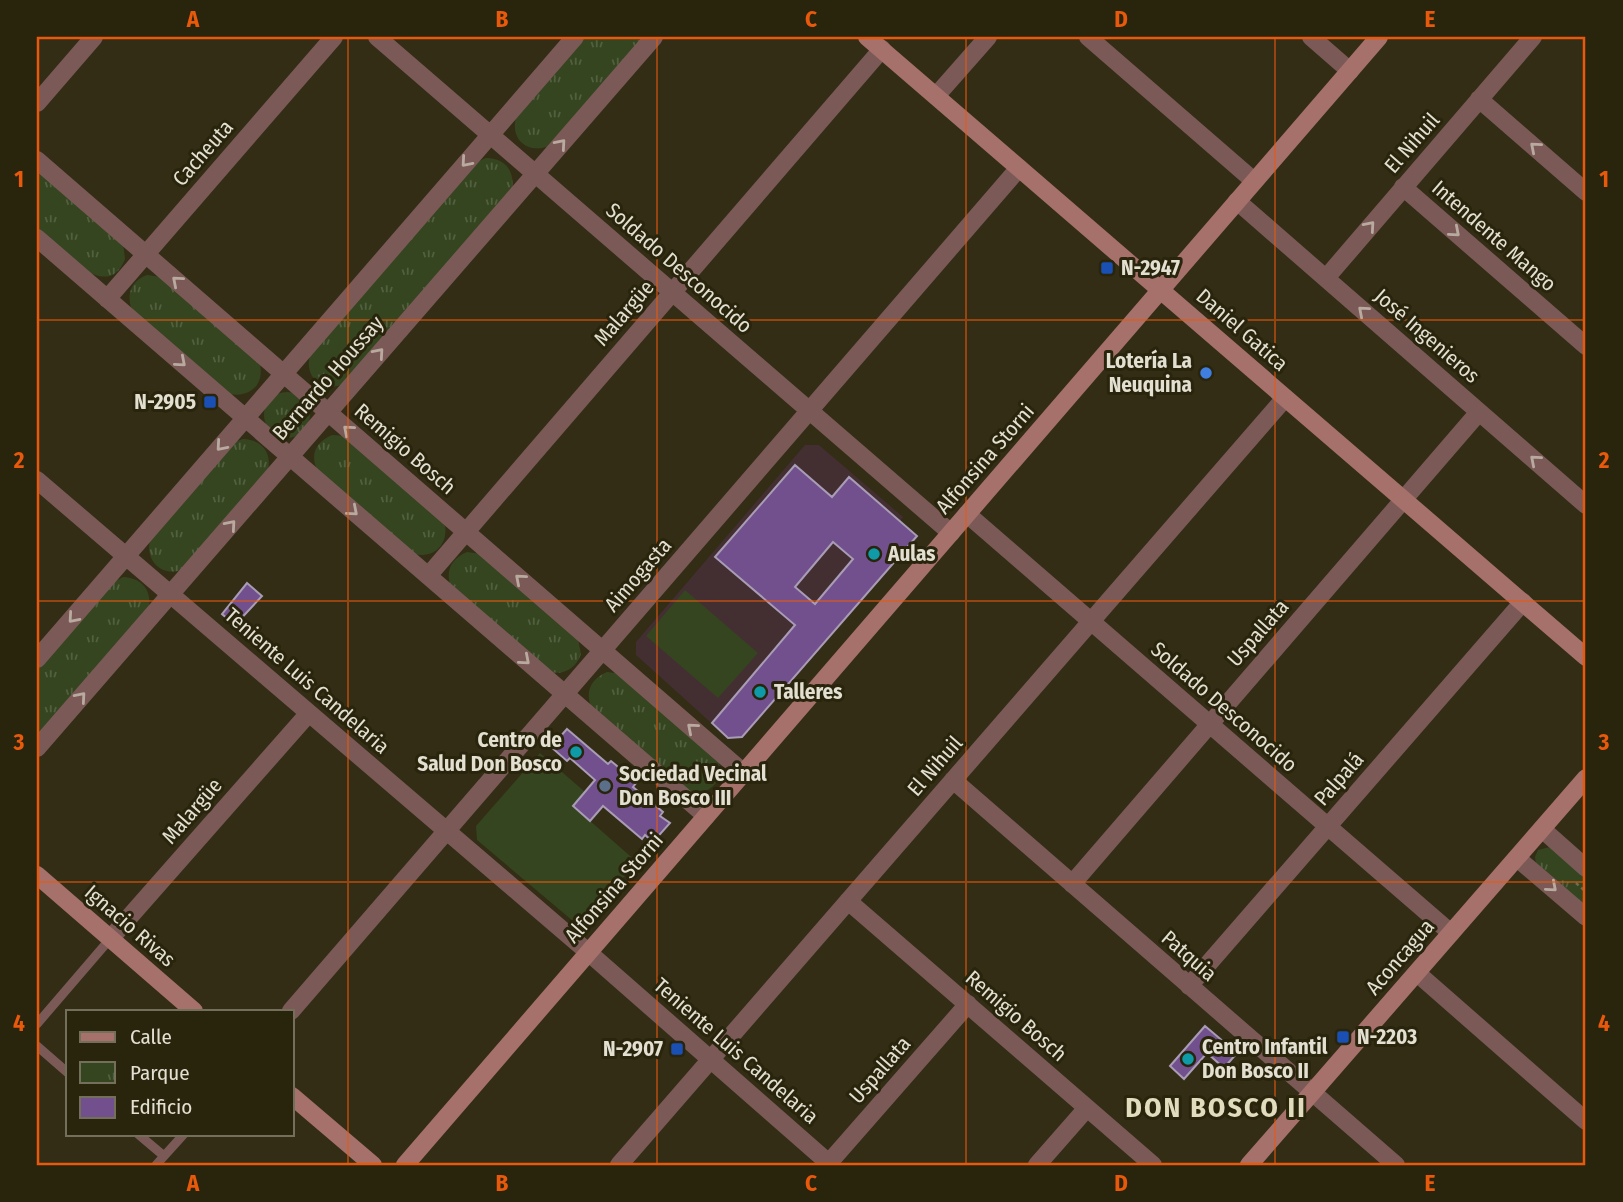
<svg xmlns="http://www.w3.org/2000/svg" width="1623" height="1202" font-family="'Fira Sans Condensed',sans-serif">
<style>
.education{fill:#432f32}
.grass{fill:#354520}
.park{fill:url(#park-tufts)}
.building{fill:#71508d;stroke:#a99cb5;stroke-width:2;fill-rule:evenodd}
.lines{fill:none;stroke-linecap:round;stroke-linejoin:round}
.path{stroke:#706b57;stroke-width:2.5;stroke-dasharray:3.5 3.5;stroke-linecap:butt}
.lane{stroke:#7b5956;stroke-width:9}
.street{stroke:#7b5956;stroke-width:18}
.secondary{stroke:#a6706b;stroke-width:18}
.oneway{stroke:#b9aaa0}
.grid{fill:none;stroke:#e8590c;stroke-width:2;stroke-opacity:0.55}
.transit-dot{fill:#1a4fb4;stroke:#29240c;stroke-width:2.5}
.shop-dot{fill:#3f7fe0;stroke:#29240c;stroke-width:2.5}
.culture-dot{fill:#0f9aa8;stroke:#29240c;stroke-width:2.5}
.service-dot{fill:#5c6f8a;stroke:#29240c;stroke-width:2.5}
.labels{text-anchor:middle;stroke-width:6;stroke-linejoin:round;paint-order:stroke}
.street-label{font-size:21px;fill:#e3e0d2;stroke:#29240c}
.poi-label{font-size:21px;font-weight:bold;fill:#e3e0d2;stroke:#29240c;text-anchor:start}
.district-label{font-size:28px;font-weight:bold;letter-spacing:2px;fill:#e2dcbf;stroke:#29240c}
.neatline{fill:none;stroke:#e8590c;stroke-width:2.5}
.grid-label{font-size:23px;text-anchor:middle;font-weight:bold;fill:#e8590c}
</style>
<defs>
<pattern id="park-tufts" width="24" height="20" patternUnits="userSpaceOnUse" patternTransform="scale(1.75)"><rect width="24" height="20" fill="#354520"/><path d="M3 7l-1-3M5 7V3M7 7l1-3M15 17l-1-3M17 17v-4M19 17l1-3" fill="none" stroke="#526040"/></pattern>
</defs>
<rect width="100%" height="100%" fill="#332d16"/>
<path class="education" d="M805,445H819L903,517L900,521L917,536L743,738H728L636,655V642Z"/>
<path class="grass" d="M685,590L758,653L718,698L646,636Z
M540,753L585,792L573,806L637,862L586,920L573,921L477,840L476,826Z"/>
<path class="park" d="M584,37H645L549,146C528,154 510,140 516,117Z
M486,158C505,158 515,171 512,189L343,384C322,393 304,377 310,355L479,161Z
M37,167L123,243L125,259C107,306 57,246 37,229Z
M147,275L161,277L259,361C266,383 251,398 230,394L132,310C126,294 131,281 147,275Z
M264 415a23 23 0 1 1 46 0a23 23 0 1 1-46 0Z
M332,435L346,436L444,521C450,542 436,559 415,554L317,470C310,454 316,442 332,435Z
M243,439C262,440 272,452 268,471L184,569C163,578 145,562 150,540L235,442Z
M467,552L481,554L578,639L581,654C575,669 565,675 549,672L451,587C445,571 451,559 467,552Z
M123,577C142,578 152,590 149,609L37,740V669L109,585Z
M607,672L621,674L718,759C725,780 711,796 689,792L591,707C585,691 591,679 607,672Z
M1550,847L1586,878V909L1536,864L1535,857L1538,850Z"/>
<path class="building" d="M795,465L832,497L849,477L917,536L742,737L728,738L712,723L795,625L715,557ZM833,542L853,559L815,604L795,587Z
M247,583L262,596L235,625L222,614Z
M567,729L608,764L611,761L629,776L636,783L633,787L663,812L660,816L670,823L653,842L645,835L642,839L603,806L590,821L573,806L595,780L570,758L567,761L551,747Z
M1205,1026L1237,1053L1224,1068L1207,1053L1184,1079L1170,1066Z"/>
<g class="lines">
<path class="path" d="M1576,883L1586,892"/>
<path class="lane" d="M37,1024L110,939
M37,1046L68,1073
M138,1134L164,1156
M156,1165L184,1134"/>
<path class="street" d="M377,37L951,533
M1088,37L1254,181
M1311,37L1350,71
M936,96L988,37
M1479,99L1586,192
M37,103L94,37
M37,160L744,773
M1403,187L1586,346
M1237,201L1586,505
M37,238L706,816
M1326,278L1533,37
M107,299L334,37
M37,480L588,952L831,1165
M967,514L1451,933
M428,576L882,49
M37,659L575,37
M37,748L654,37
M953,780L1396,1165
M1542,829L1586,868
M1517,858L1586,917
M1072,884L1479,412
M848,901L1153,1165
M110,939L309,713
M1417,973L1586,1121
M1189,986L1523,602
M291,1011L1019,168
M619,1165L1285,398
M827,1165L968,1004
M1037,1165L1087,1108"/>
<path class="secondary" d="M867,37L1586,657
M37,875L194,1011
M292,1096L373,1165
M405,1165L1379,37
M1249,1165L1586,778"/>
</g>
<defs><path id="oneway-chevron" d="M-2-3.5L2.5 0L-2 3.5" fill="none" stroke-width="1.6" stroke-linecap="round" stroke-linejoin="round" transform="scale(1.75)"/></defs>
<g class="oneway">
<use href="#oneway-chevron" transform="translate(561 144) rotate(-49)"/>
<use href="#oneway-chevron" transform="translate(1535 147) rotate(-139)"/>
<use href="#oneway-chevron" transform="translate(466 162) rotate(131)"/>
<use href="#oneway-chevron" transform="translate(1370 226) rotate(-49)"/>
<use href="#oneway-chevron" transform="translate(1455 232) rotate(41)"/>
<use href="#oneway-chevron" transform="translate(177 281) rotate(-139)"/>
<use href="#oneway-chevron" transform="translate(1363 311) rotate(-139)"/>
<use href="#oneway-chevron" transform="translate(379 353) rotate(-49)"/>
<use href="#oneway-chevron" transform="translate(181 362) rotate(41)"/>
<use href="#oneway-chevron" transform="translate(348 430) rotate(-139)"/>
<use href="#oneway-chevron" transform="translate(221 446) rotate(131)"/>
<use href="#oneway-chevron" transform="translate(1535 460) rotate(-139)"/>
<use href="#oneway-chevron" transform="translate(353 511) rotate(41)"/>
<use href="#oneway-chevron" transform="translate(231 525) rotate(-49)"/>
<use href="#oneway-chevron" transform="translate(520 579) rotate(-139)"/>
<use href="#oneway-chevron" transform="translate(73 618) rotate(131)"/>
<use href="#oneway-chevron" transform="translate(525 660) rotate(41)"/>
<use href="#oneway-chevron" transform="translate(81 697) rotate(-49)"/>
<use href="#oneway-chevron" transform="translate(692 728) rotate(-139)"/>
<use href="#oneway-chevron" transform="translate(1552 887) rotate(41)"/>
</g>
<path class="grid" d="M348,37V1165M657,37V1165M966,37V1165M1275,37V1165M37,320H1586M37,601H1586M37,882H1586"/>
<g class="transit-dot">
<rect x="1100" y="261" width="14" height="14" rx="3.5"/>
<rect x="203" y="395" width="14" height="14" rx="3.5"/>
<rect x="1336" y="1030" width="14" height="14" rx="3.5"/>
<rect x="670" y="1042" width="14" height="14" rx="3.5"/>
</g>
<circle class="shop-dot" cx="1206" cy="373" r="7"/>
<g class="culture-dot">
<circle cx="874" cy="554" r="7"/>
<circle cx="760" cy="692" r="7"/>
<circle cx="576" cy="752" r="7"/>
<circle cx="1188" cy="1059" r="7"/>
</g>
<circle class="service-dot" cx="605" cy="786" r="7"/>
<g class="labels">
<g class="street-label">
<text transform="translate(1412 143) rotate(-49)" y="7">El Nihuil</text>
<text transform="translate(203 153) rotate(-49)" y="7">Cacheuta</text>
<text transform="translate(1494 236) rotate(41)" y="7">Intendente Mango</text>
<text transform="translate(679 268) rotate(41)" y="7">Soldado Desconocido</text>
<text transform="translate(624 313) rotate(-49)" y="7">Malargüe</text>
<text transform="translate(1242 330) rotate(41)" y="7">Daniel Gatica</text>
<text transform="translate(1427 336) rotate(41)" y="7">José Ingenieros</text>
<text transform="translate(328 378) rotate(-49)" y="7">Bernardo Houssay</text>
<text transform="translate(405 449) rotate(41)" y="7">Remigio Bosch</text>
<text transform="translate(985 459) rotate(-49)" y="7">Alfonsina Storni</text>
<text transform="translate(638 575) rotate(-49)" y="7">Aimogasta</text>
<text transform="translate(1258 633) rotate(-49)" y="7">Uspallata</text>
<text transform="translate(307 681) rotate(41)" y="7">Teniente Luis Candelaria</text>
<text transform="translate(1224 707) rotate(41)" y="7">Soldado Desconocido</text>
<text transform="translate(935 766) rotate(-49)" y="7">El Nihuil</text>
<text transform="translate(1339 779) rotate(-49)" y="7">Palpalá</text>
<text transform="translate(192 811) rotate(-49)" y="7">Malargüe</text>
<text transform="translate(614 888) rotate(-49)" y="7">Alfonsina Storni</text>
<text transform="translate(130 926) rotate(41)" y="7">Ignacio Rivas</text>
<text transform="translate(1189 956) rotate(41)" y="7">Patquia</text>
<text transform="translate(1400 957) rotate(-49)" y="7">Aconcagua</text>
<text transform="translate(1016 1016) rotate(41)" y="7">Remigio Bosch</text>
<text transform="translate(736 1051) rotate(41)" y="7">Teniente Luis Candelaria</text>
<text transform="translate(880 1070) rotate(-49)" y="7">Uspallata</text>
</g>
<g class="poi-label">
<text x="1121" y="275">N-2947</text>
<text x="1192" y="368" text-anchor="end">Lotería La<tspan x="1192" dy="24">Neuquina</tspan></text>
<text x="196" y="409" text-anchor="end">N-2905</text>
<text x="888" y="561">Aulas</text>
<text x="774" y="699">Talleres</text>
<text x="562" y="747" text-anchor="end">Centro de<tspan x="562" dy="24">Salud Don Bosco</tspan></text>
<text x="619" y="781">Sociedad Vecinal<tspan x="619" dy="24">Don Bosco III</tspan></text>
<text x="1357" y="1044">N-2203</text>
<text x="1202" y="1054">Centro Infantil<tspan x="1202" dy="24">Don Bosco II</tspan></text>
<text x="663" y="1056" text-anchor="end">N-2907</text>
</g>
<g class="district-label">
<text x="1216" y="1117">DON BOSCO II</text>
</g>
</g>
<rect width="1623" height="1202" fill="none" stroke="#29240c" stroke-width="77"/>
<rect x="66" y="1010" width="228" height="126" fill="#29240c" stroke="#736f5b" stroke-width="2"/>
<rect x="80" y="1032" width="35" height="10" fill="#a6706b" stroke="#736f5b" stroke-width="2"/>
<text x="130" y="1044" font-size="21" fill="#e3e0d2">Calle</text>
<rect x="80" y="1062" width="35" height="21" fill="url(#park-tufts)" stroke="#736f5b" stroke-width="2"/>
<text x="130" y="1080" font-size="21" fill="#e3e0d2">Parque</text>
<rect x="80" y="1097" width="35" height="21" fill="#71508d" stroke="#736f5b" stroke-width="2"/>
<text x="130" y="1114" font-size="21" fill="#e3e0d2">Edificio</text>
<rect x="38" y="38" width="1546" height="1126" class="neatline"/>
<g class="grid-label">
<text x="193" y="27">A</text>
<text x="502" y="27">B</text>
<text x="811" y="27">C</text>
<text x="1121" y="27">D</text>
<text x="1430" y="27">E</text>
<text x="19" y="187">1</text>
<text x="1604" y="187">1</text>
<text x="19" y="468">2</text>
<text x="1604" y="468">2</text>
<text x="19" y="750">3</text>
<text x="1604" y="750">3</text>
<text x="19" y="1031">4</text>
<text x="1604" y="1031">4</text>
<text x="193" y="1191">A</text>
<text x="502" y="1191">B</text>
<text x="811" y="1191">C</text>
<text x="1121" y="1191">D</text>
<text x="1430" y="1191">E</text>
</g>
</svg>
